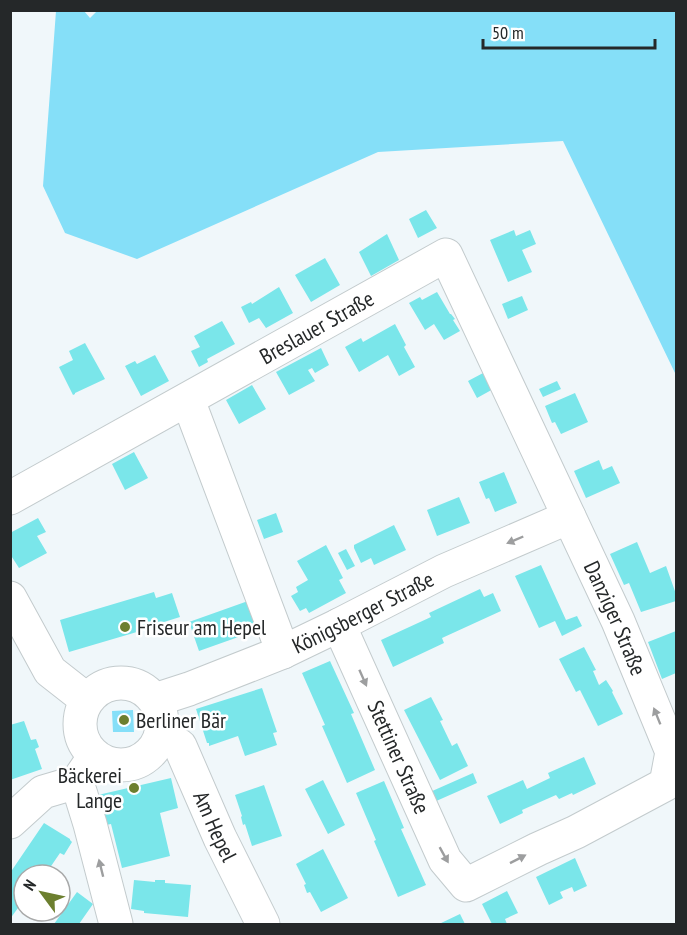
<svg xmlns="http://www.w3.org/2000/svg" width="687" height="935" font-family="'PT Sans Narrow',sans-serif">
<style>
.green{fill:#85dff8}
.building{fill:#7ae6ea}
.lines{fill:none;stroke-linecap:round;stroke-linejoin:round}
.minor-casing{stroke:#c3cbcd;stroke-width:35}
.minor{stroke:#fff;stroke-width:33}
.oneway{fill:#9d9e9f}
.poi-dot{fill:#6c7f2f;stroke:#fff;stroke-width:2}
.labels{text-anchor:middle;stroke-width:5;stroke-linejoin:round;paint-order:stroke}
.street-label{font-size:22px;fill:#252829;stroke:#fff}
.poi-label{font-size:22px;fill:#252829;stroke:#fff;text-anchor:start}
</style>
<rect width="100%" height="100%" fill="#f0f7fa"/>
<path class="green" d="M97,11H676V375L563,141L378,152L137,259L65,233L43,186L56,11H84L90,18Z
M133,710L134,732H113L112,711Z"/>
<path class="building" d="M426,210L437,228L418,238L409,219Z
M514,230L516,236L530,230L536,244L522,250L532,272L508,282L490,240Z
M387,234L399,260L371,276L359,252Z
M325,258L340,285L311,302L295,275Z
M279,287L293,313L266,328L259,318L249,323L241,307L251,302L252,304Z
M437,292L450,314H451L455,319L453,320L460,331L444,340L434,324L425,330L409,303L420,297L422,300Z
M522,296L528,310L508,319L502,304Z
M222,321L235,344L207,359L208,362L199,367L191,351L200,347L194,336Z
M395,324L406,345L404,347L415,367L399,376L388,355L359,372L345,347L361,338L363,342Z
M85,343L105,379L75,393V394L73,395L59,367L73,360L69,351Z
M321,348L329,365L315,373L312,368L308,370L315,381L289,395L276,372Z
M155,355L169,381L141,396L125,366L135,361L137,364Z
M485,372L495,388L477,398L468,381Z
M557,381L561,389L543,397L539,389Z
M252,385L266,409L239,424L226,400Z
M575,393L588,422L561,434L555,422L552,423L545,406Z
M134,452L148,478L125,490L112,464Z
M599,460L603,470L612,466L620,483L586,498L574,471Z
M504,472L517,503L495,512L489,498L486,499L479,482Z
M459,497L470,523L437,536L427,510Z
M276,513L283,532L264,539L257,520Z
M38,518L46,532L37,536L47,553L19,568L10,554V533Z
M394,525L406,550L374,565L371,558L361,563L354,548V545Z
M637,542L650,573L666,566L676,594V601L641,612L629,583L624,585L610,554Z
M326,545L343,578L339,580L346,593L309,613L306,608L300,611L291,596L298,592L296,587L308,580L297,561Z
M346,549L355,566L347,570L338,553Z
M541,565L566,620L577,616L582,626L562,636L555,621L539,628L515,576Z
M480,589L484,597L493,593L501,611L442,638L444,643L393,667L381,640L431,617L429,613Z
M154,592L156,598L172,593L180,617L164,622V624L69,652L60,620Z
M248,601L258,630L199,651L189,622Z
M676,631V673L662,679L648,642Z
M584,647L596,670L593,671L599,685L606,680L613,691L612,692L623,714L598,726L580,690L576,692L559,659Z
M330,661L354,713L351,714L375,770L347,783L322,726L325,725L302,673Z
M262,688L277,732L273,733L277,745L245,756L238,736L209,746V743H207L196,709Z
M431,697L443,720L440,721L452,746L457,743L468,766L440,780L404,710Z
M24,721L31,740L36,739L39,747L35,749L42,769L10,780V725Z
M584,757L596,784L573,795L572,793L559,799L556,795L522,810L523,813L500,824L487,796L523,780L527,789L550,778L548,773Z
M473,773L477,783L434,802L430,792Z
M171,778L178,808L160,813L170,856L122,868L111,824L106,825L98,795Z
M323,780L345,825L328,834L305,789Z
M384,781L404,828L401,829L426,885L398,897L374,841L376,840L356,793Z
M264,785L282,836L252,846L245,824L243,825L241,817L242,816L235,795Z
M44,823L70,839V840L72,842L64,855L60,853L45,875H24V891L20,896L22,897L21,899L23,901L10,919V873Z
M323,849L348,898L321,912L310,892L307,893L304,885L306,884L296,864Z
M575,858L587,886L574,892L572,887L560,892L563,898L549,905L536,877Z
M134,880L155,882V880H165V883L191,885L188,917L144,913V911L131,909Z
M507,891L518,913L505,919L507,924H492L482,904Z
M77,892L93,904L79,924H54Z
M460,914L465,924H439Z"/>
<g class="lines">
<defs>
<g id="minor">
<path d="M188,400L283,652"/>
<path id="s1" d="M10,498L446,255L618,621L672,752L666,784L576,832L538,849L466,885L445,860L339,625"/>
<path d="M10,598L50,671L87,700"/>
<circle cx="121" cy="724" r="41"/>
<path id="s2" d="M155,700L189,689L283,652L339,625L444,571L569,517"/>
<path id="s3" d="M161,734L180,746L220,838L263,924"/>
<path d="M77,782L90,824L116,924"/>
<path d="M10,822L43,792L77,782L90,763"/>
</g>
</defs>
<use href="#minor" class="minor-casing"/>
<use href="#minor" class="minor"/>
</g>
<defs><path id="oneway-solid" d="M-6-.8H1V-3.2L6.5 0L1 3.2V.8H-6Z" transform="scale(1.5)"/></defs>
<g class="oneway">
<use href="#oneway-solid" transform="translate(515 540) rotate(157)"/>
<use href="#oneway-solid" transform="translate(363 678) rotate(66)"/>
<use href="#oneway-solid" transform="translate(657 716) rotate(-112)"/>
<use href="#oneway-solid" transform="translate(444 855) rotate(61)"/>
<use href="#oneway-solid" transform="translate(518 859) rotate(-27)"/>
<use href="#oneway-solid" transform="translate(101 868) rotate(-104)"/>
</g>
<g class="poi-dot">
<circle cx="125" cy="627" r="6"/>
<circle cx="124" cy="720" r="6"/>
<circle cx="134" cy="788" r="6"/>
</g>
<g class="labels">
<g class="street-label">
<text dy="8" stroke="none"><textPath href="#s1" startOffset="351">Breslauer Straße</textPath></text>
<text dy="8" stroke="none"><textPath href="#s2" startOffset="226">Königsberger Straße</textPath></text>
<text dy="8" stroke="none"><textPath href="#s1" startOffset="900">Danziger Straße</textPath></text>
<text transform="translate(399 757) rotate(66)" y="8">Stettiner Straße</text>
<text dy="8" stroke="none"><textPath href="#s3" startOffset="110">Am Hepel</textPath></text>
</g>
<g class="poi-label">
<text x="137" y="635">Friseur am Hepel</text>
<text x="136" y="728">Berliner Bär</text>
<text x="122" y="783" text-anchor="end">Bäckerei<tspan x="122" dy="25">Lange</tspan></text>
</g>
</g>
<rect width="687" height="935" fill="none" stroke="#252829" stroke-width="24"/>
<g transform="translate(42 893) rotate(303)"><circle r="28" fill="#ffffff" stroke="#a8a9a9" stroke-width="1.5"/>
<path d="M0-4.5L10 22L0 15L-10 22Z" fill="#6c7f2f"/>
<text y="-9" font-size="16" font-weight="bold" text-anchor="middle" fill="#252829">N</text>
</g>
<path d="M483 39v9h172v-9" fill="none" stroke="#252829" stroke-width="3"/>
<text x="492" y="39" font-size="18" fill="#252829" stroke="#ffffff" stroke-width="4.5" paint-order="stroke">50 m</text>
</svg>
